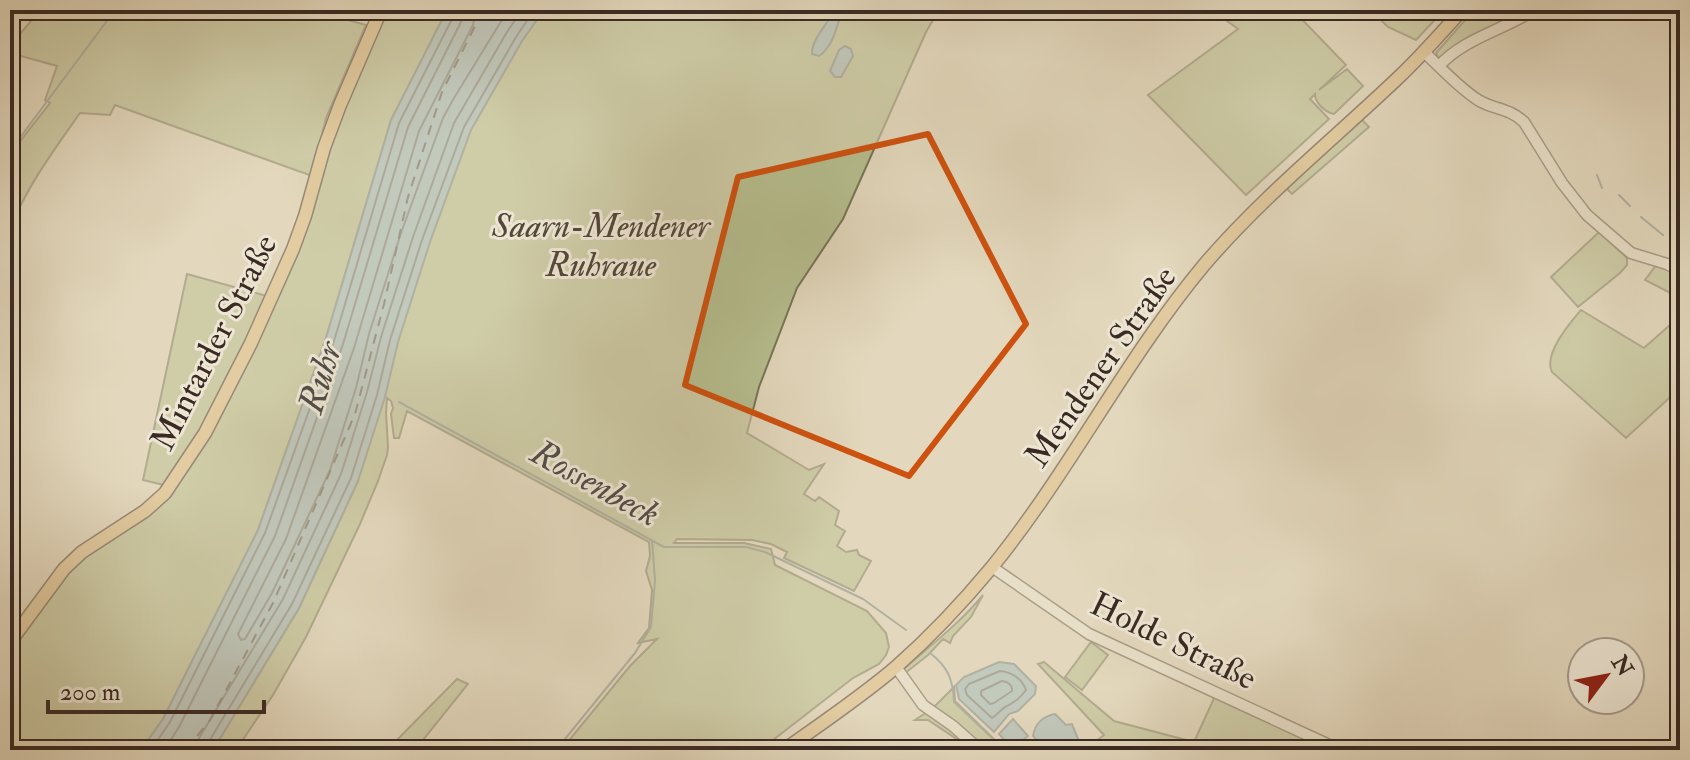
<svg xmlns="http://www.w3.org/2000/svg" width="1690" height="760" font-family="'IM FELL Double Pica',serif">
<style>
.green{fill:#b6be8f;stroke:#787459;stroke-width:2}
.water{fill:#9ab7bc;stroke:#747f7f;stroke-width:2}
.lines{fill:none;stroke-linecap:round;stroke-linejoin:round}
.shore{stroke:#6a7070;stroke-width:2}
.stream{stroke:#747f7f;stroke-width:2}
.ferry{stroke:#524d49;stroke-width:2;stroke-dasharray:10 8;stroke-linecap:butt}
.minor-casing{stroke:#64564a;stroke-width:13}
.major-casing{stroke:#3a2a23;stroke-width:15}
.minor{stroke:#ede6d4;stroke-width:10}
.major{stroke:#e2bc7e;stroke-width:12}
.marked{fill:none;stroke:#ce520f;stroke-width:6;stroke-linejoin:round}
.labels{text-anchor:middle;stroke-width:6;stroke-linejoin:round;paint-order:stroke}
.park-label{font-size:34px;font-style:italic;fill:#534839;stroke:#ede6d4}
.street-label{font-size:34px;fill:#3a2a23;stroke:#ede6d4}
.water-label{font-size:36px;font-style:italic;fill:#524d49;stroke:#ede6d4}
</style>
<rect width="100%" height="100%" fill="#e3d8bd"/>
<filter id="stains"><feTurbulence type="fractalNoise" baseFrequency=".0025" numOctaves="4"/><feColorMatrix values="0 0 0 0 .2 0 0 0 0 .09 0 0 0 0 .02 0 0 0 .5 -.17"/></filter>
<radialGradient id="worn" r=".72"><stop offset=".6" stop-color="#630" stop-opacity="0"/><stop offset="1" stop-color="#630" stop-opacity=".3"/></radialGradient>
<path class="green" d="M40,10H311L366,25L326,118L312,176L115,105L110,115L80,113C54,150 27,186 10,229V159L14,149L50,103L45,100L57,66L10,53V46Z
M385,10H447L391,120L326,338L258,530L247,554L163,719L141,750H10V647L74,564L165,497L261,328L342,107Z
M499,10H939L926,32L843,219L797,288L759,387L747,433L809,470L824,464L804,494L815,501L819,497L839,511L835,525L845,531L837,546L846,552L857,550L859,555L871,561L854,591L784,558L787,552L771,544L752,540L677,539L674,543H744L771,549L775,565L867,611L886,633L889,647L886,655L879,664L853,678L760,750H561L630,666L657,639L638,643L649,628L652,590L646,571L650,556L649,542L407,411L399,438H394L391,414L393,408L391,401L387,398L386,413L388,447L387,455L378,481L360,524L306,637L273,695L236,750H213L299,608L358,481L352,379Z
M1212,10H1293L1346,65L1319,90L1347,69L1363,86L1334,114C1324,112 1315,102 1315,94L1310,99L1329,119L1246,195L1148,95L1238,29Z
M1370,10H1444L1416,40L1388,27Z
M1474,10H1515L1516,19L1439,60L1436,53Z
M1360,118L1369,127L1292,194L1287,189L1290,184Z
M1599,232L1627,258V265L1620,273L1578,307L1551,277Z
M1657,264L1680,277V298L1645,280Z
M187,274L267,296L212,414L164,485L143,480Z
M1581,310L1644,348L1680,316V388L1626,438L1552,372C1543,354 1570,323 1581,310Z
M983,595L971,617L953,636L950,643L943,639L928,655L904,674V669C931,645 960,623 983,595Z
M1091,642L1108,655L1082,690L1065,677Z
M1044,662L1114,721L1194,742L1215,696L1331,750H1085L1104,735L1038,664Z
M457,679L468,684L415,750H387Z
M954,687L955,701L1005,750H973L928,720H915L932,709Z"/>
<path class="water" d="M447,10H544L522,41L471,130L430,242L398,342L385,397L358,481L299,608L213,750H141L163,719L258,530L326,338L391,120Z
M834,10H842C837,26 833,47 819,56L812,54C812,37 828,25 834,10Z
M845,46L851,49L853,56L841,77H835L830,71L839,50Z
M999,662L1014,664L1036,686L1035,694L1018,711L1009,714L994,732L959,699L956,685L964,677Z
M1055,714L1066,725L1072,724L1079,741L1071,750H1047L1033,736C1035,724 1043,716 1055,714Z
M1013,719L1028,736L1021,742L1022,748L1020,750H1013L999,734Z"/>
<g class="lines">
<path class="shore" d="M476,10L473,25L419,131L354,348L286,539L238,634L241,640L245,639L272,593L330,470L356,388L369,334L401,233L443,118L454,98L508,10
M1000,671C1012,672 1022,679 1026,690C1019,699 1016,701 1007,706C1001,709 997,715 992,718L967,695L965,689L969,684Z
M1002,681C1007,681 1013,685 1012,691L994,703L990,704L981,695V691Z
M151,750L170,722L265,533L334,341L399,123L453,17L454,10
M164,750L179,727L275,536L343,344L408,127L462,20L464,10
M197,750L199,738L283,599L341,474L367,392L381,337L413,237L454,123L507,32L522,10
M207,750L208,743L292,604L351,478L377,395L390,340L422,240L464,127L516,37L534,10"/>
<path class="stream" d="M1509,10L1511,16
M10,151L115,10
M1597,175L1602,188
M1619,195L1630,206
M1641,217L1663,235
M1675,243L1680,248
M399,402L664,547H746L765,552L863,599L906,630
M930,653C948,667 953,679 954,702L1005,750
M556,750L635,653L651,627L655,580L652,540"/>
<path class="ferry" d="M186,750L210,720L273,603L355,414L384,304L408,197L442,92L483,10"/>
<defs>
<path id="minor" d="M1424,52C1441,68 1458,87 1478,100C1494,110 1508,107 1524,122L1562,183L1587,215L1631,253L1667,264L1680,271
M1439,66C1464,38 1504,30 1534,10
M992,567L1089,634L1340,750
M896,667L923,705L953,726L980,750"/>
<path id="major" d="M10,642L64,569L82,552L145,511L165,493L205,433L251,343L293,249L305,216L324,148L340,105L381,10
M784,750C822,723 861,697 896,667C930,637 963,602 992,567C1070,471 1125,360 1204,265C1263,196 1334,139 1400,76C1422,55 1442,32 1462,10"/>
</defs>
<use href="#minor" class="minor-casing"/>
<use href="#major" class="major-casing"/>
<use href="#minor" class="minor"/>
<use href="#major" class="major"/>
</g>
<path d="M0 0H1690V760H0ZM928,134L1026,324L909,476L685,385L738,177Z" fill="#e3d8bd" fill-opacity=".55" fill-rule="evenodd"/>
<path class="marked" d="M928,134L1026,324L909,476L685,385L738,177Z"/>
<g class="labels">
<g class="park-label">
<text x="601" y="237">Saarn-Mendener<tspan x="601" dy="39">Ruhraue</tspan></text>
</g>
<g class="street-label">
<text transform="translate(213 342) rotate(-63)" y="12">Mintarder Straße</text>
<text transform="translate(1100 366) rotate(-55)" y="12">Mendener Straße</text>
<text transform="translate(1174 640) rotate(26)" y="12">Holde Straße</text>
</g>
<g class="water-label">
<text transform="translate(319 377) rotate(-73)" y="13">Ruhr</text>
<text transform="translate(596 482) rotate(29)" y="13">Rossenbeck</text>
</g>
</g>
<rect width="1690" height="760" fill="none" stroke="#e3d8bd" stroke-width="40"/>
<rect x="12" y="12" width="1666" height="736" fill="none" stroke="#3a2a23" stroke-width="4"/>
<rect x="20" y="20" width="1650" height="720" fill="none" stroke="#3a2a23" stroke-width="2"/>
<g transform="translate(1606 676) rotate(58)"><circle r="38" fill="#ede6d4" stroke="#a59b8d" stroke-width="2"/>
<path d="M0-6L14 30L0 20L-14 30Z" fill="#8f2418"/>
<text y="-12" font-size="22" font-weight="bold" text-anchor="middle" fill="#3a2a23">N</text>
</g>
<path d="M48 700v12h216v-12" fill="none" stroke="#3a2a23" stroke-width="4"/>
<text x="60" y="700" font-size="24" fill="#3a2a23" stroke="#ede6d4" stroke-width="6" paint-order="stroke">200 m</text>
<rect width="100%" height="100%" filter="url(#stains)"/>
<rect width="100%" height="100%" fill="url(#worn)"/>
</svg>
